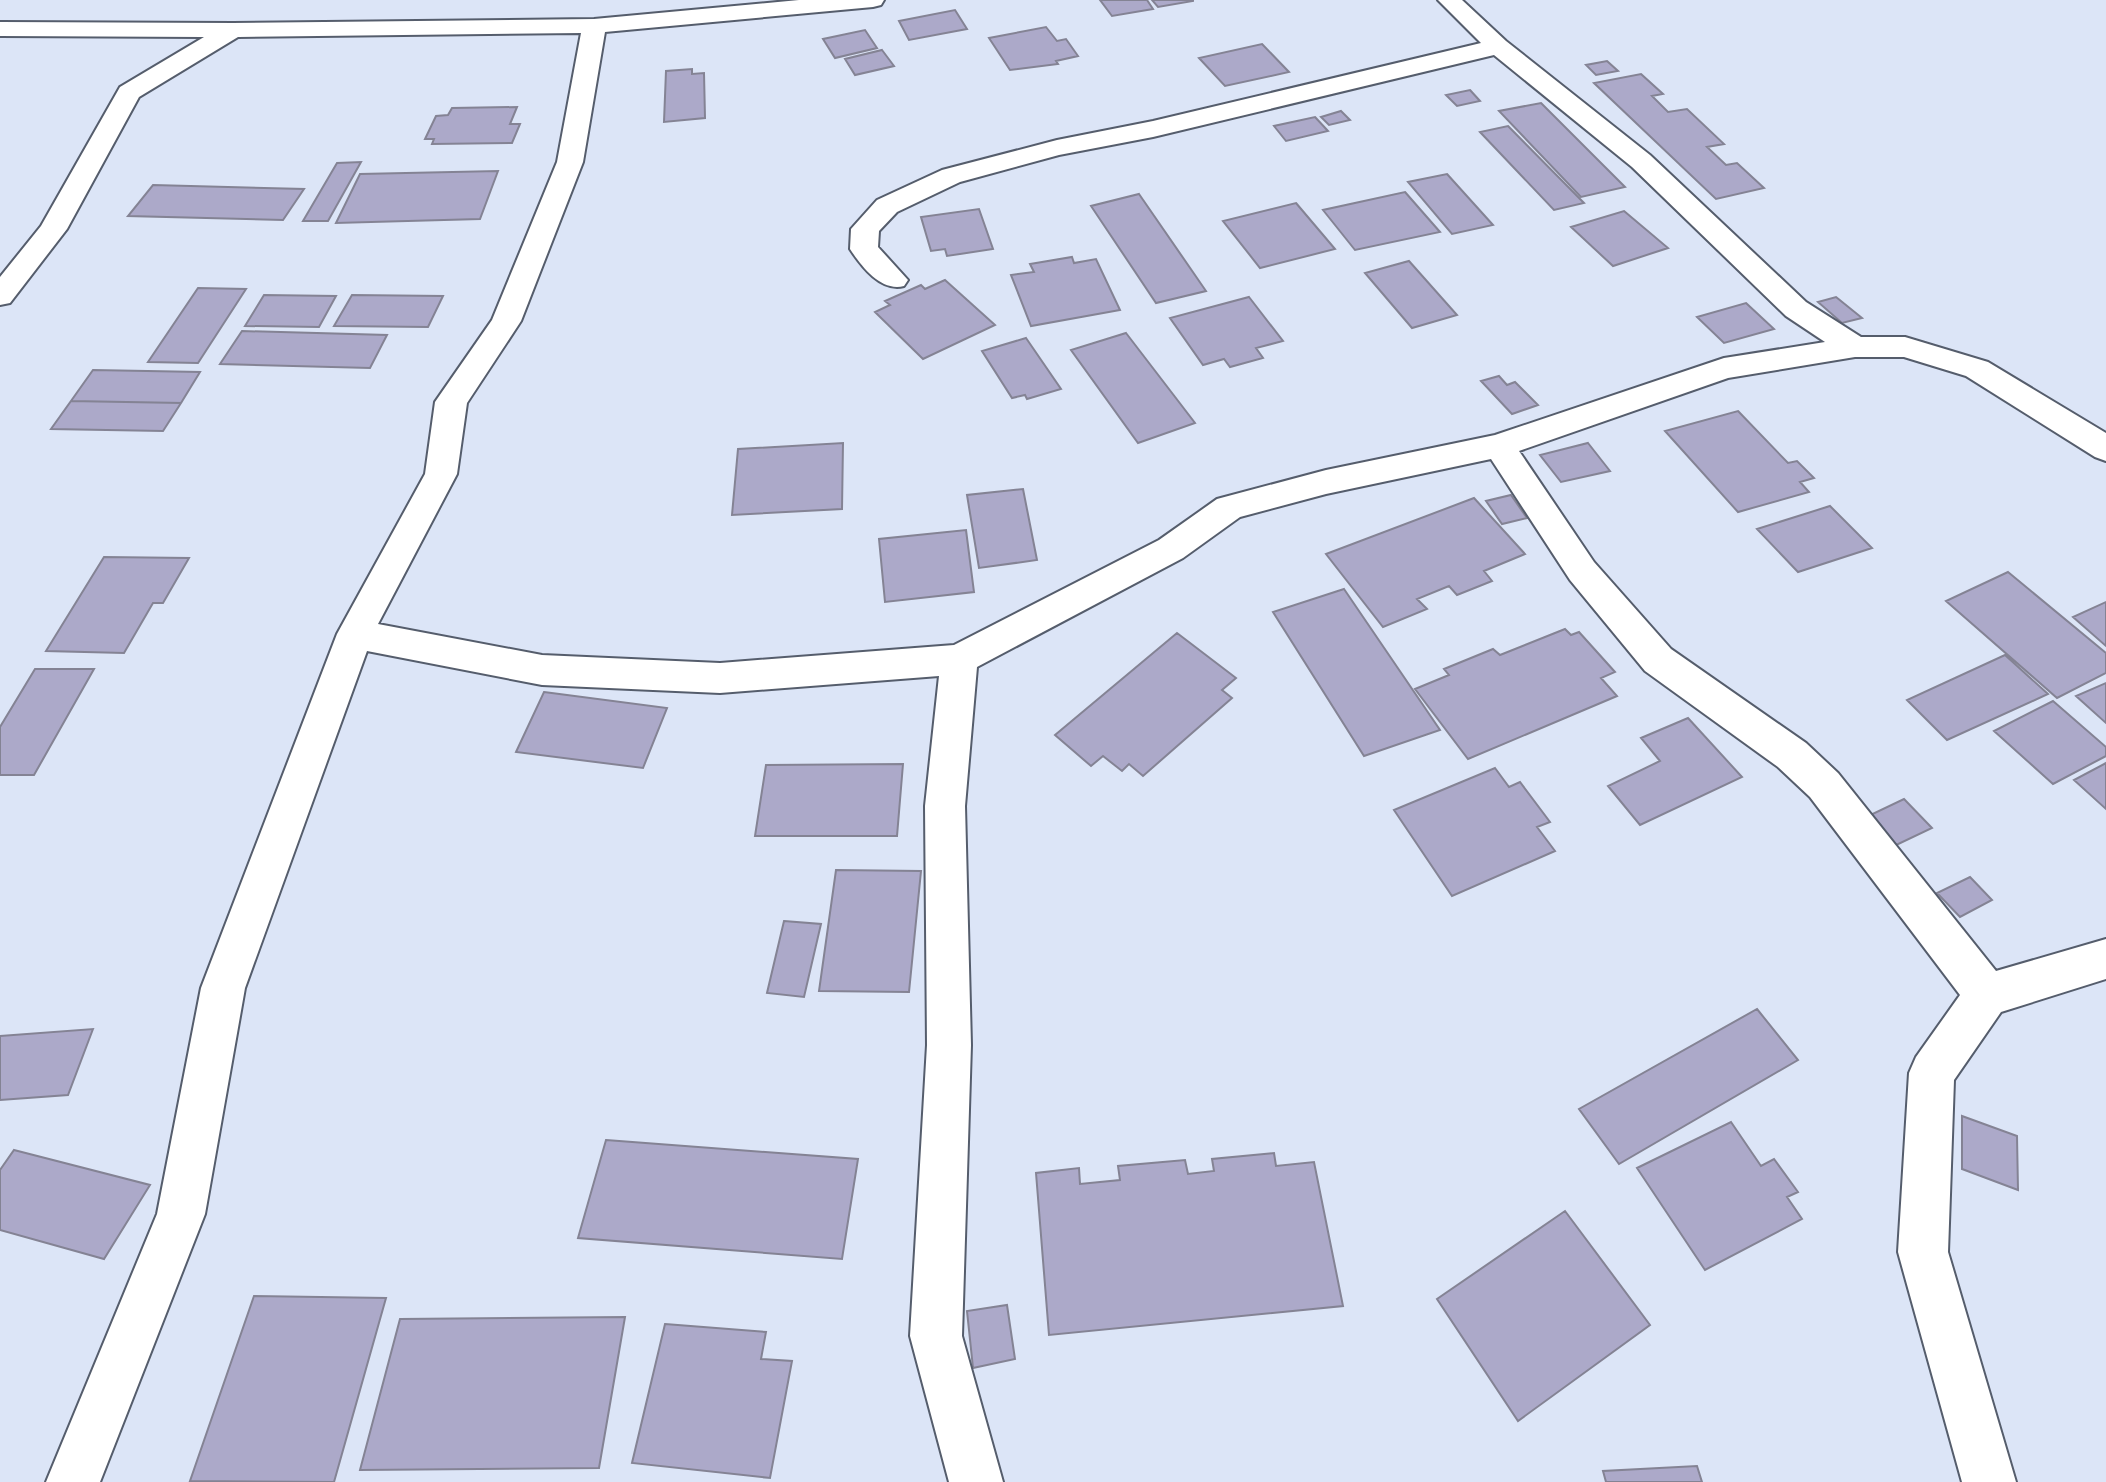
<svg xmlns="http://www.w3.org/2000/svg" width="2106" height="1482" font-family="Arial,sans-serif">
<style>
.building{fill:#aca9c9;stroke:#848394;stroke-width:2}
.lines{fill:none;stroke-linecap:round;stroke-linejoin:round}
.minor-casing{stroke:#555d6c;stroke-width:4}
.minor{fill:#fff;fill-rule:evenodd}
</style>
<rect width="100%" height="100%" fill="#dce5f7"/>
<path class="building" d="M1100,0H1147L1153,9L1112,16Z
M1152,0H1193V1L1158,7Z
M955,10L967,29L909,40L899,21Z
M1046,27L1057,41L1066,39L1078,56L1056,61L1058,64L1010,70L989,38Z
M865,30L877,48L835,58L823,39Z
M1262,44L1289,72L1225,86L1199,58Z
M882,50L894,66L855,75L845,59Z
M1607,61L1618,71L1596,75L1586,65Z
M692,69V74L704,73L705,118L664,122L666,71Z
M1641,74L1663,94L1652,96L1668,112L1687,109L1724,144L1707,147L1726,165L1737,163L1764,188L1716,199L1594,83Z
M1470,90L1480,101L1457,106L1446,95Z
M1541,103L1625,187L1581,197L1499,111Z
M517,107L510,124H520L512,143L432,144L434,139H425L436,116L448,115L452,108Z
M1341,111L1350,120L1329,125L1321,117Z
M1315,117L1328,131L1286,141L1274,126Z
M1508,126L1584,203L1554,210L1480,132Z
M361,162L328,221H303L337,163Z
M498,171L480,219L336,223L360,174Z
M1447,174L1493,225L1452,234L1408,182Z
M153,185L304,189L283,220L128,216Z
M1405,192L1440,232L1355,250L1323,210Z
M1139,194L1206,291L1156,303L1091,206Z
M1296,203L1335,249L1260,268L1223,221Z
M979,209L993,249L947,256L945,249L931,251L921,217Z
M1624,211L1668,248L1613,266L1571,227Z
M1072,257L1074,263L1096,259L1120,310L1031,326L1011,275L1034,272L1030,264Z
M1409,261L1457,315L1412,328L1365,273Z
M945,280L995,325L923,359L875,312L890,305L885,301L921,285L925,289Z
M198,288L246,289L198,363L148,362Z
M264,295L336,296L319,327L245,326Z
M352,295L443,296L428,327L334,326Z
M1249,297L1283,341L1256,348L1263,358L1230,367L1224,359L1203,365L1170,318Z
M1836,297L1862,318L1842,323L1818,302Z
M1746,303L1774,329L1724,343L1697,317Z
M242,331L387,335L370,368L220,364Z
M1126,333L1195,423L1138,443L1071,350Z
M1026,338L1061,389L1027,399L1025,395L1012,398L982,351Z
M93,370L200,372L181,403L71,401Z
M1499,376L1507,385L1515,382L1538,405L1512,414L1481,381Z
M71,401L181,403L163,431L51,429Z
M1738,411L1788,463L1797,461L1814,478L1800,482L1809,492L1738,512L1665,431Z
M843,443L842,509L732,515L738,449Z
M1588,443L1610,471L1561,482L1540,455Z
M1023,489L1037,560L979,568L967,495Z
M1511,495L1527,518L1502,524L1486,501Z
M1474,498L1525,554L1484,571L1492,581L1457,595L1449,586L1417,599L1427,609L1383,627L1326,554Z
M1830,506L1872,548L1798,572L1757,529Z
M966,530L974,592L885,602L879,539Z
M104,557L189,558L163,603H153L124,653L46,651Z
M2008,572L2106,653V673L2057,698L1946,601Z
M1344,589L1440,730L1364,756L1273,612Z
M2106,602V646L2073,617Z
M1565,629L1571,635L1579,632L1615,672L1601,678L1617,696L1468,759L1415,689L1449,675L1444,669L1493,649L1500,655Z
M1177,633L1236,678L1222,690L1232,698L1143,776L1129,764L1122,771L1103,756L1091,766L1055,735Z
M2005,655L2048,694L1947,740L1907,700Z
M35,669H94L34,775H0V727Z
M2106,683V723L2076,696Z
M544,692L667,708L643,768L516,752Z
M2053,701L2106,747V756L2053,784L1994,731Z
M1688,718L1742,777L1640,825L1608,786L1660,761L1641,738Z
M2106,763V809L2074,780Z
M903,764L897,836H755L766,765Z
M1495,768L1509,787L1520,782L1550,822L1537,827L1555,851L1452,896L1394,810Z
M1904,799L1932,828L1892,847L1864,818Z
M836,870L921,871L909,992L819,991Z
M1970,877L1992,900L1960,917L1937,893Z
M784,921L821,924L804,997L767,993Z
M1757,1009L1798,1060L1619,1164L1579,1109Z
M93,1029L68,1095L0,1100V1036Z
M1962,1116L2017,1136L2018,1190L1962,1169Z
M1731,1122L1761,1166L1774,1159L1798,1192L1787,1197L1802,1219L1705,1270L1637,1168Z
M606,1140L858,1159L842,1259L578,1238Z
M14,1150L150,1185L104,1259L0,1230V1170Z
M1274,1153L1276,1166L1314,1162L1343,1306L1049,1335L1036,1173L1079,1168L1080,1184L1120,1180L1118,1166L1185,1160L1188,1174L1214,1171L1212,1159Z
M1565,1211L1650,1325L1518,1421L1437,1299Z
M254,1296L386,1298L334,1482L190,1481Z
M1007,1305L1015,1359L973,1368L967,1311Z
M625,1317L599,1468L360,1470L400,1319Z
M665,1324L766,1332L761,1359L792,1361L770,1478L632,1463Z
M1697,1466L1702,1482H1606L1603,1471Z"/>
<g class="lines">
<defs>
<path id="minor" d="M799,0H884L881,5L873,7L605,32L583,162L521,321L467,403L457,474L378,624L542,655L720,663L954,645L1159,540L1217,499L1326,470L1495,435L1724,358L1825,342L1786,316L1632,167L1494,55L1153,137L1059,155L960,182L897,212L879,231L878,247L908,280L904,286C881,292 862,267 850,249L851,229L877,200L942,170L1057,140L1153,121L1481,43L1438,0H1462L1506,41L1650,155L1806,302L1861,337H1905L1988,362L2106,433V461L2095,457L1966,376L1904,357H1855L1728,378L1519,451L1594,562L1671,649L1806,743L1838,773L1996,971L2106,939V979L2001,1012L1954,1080L1948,1252L2016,1482H1962L1898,1252L1909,1073L1916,1057L1960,995L1810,797L1778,767L1645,671L1570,580L1491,459L1326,494L1240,517L1183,558L977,667L965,806L971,1045L962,1336L1003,1482H949L910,1336L927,1045L925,806L939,676L720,693L542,685L367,651L245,988L205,1214L100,1482H46L157,1214L201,988L337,634L425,474L435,402L492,320L557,162L581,33L238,37L139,97L67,229L10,303L0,305V277L41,226L120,87L204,37L0,36V22L233,23L594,19Z"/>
</defs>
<use href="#minor" class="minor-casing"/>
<use href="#minor" class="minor"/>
</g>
</svg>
